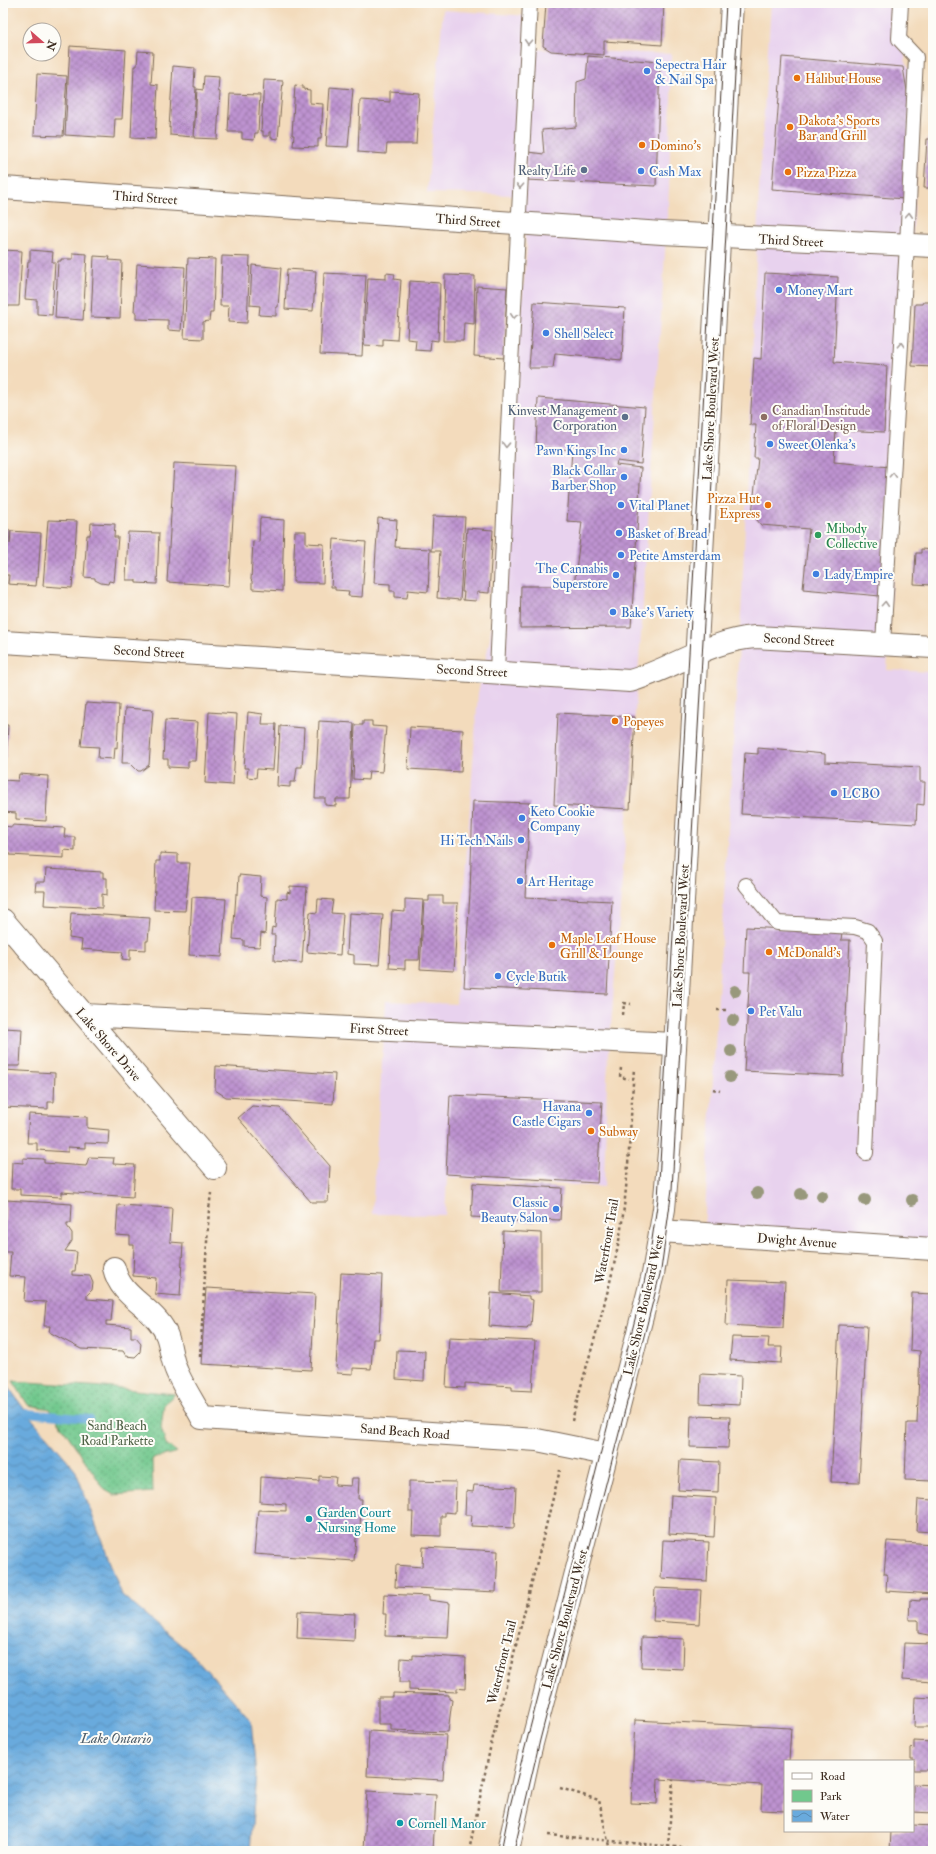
<svg xmlns="http://www.w3.org/2000/svg" width="936" height="1854" font-family="'IM FELL Double Pica',serif">
<style>
.built{fill:#e8d2ee}
.green{fill:url(#green-dots);stroke:#567956}
.water{fill:url(#water-waves);stroke:#526a7e}
.lines{fill:none;stroke-linecap:round;stroke-linejoin:round}
.stream{stroke:#69aadd;stroke-width:8}
.building{fill:url(#building-cross-hatch)}
.lane-casing{stroke:#7b6855;stroke-width:16}
.street-casing{stroke:#7b6855;stroke-width:24}
.secondary-casing{stroke:#7b6855;stroke-width:24}
.primary-casing{stroke:#7b6855;stroke-width:24}
.path{stroke:#7b6855;stroke-width:2.5;stroke-dasharray:3 3;stroke-linecap:butt}
.lane{stroke:#fff;stroke-width:14}
.street{stroke:#fff;stroke-width:22}
.secondary{stroke:#fff;stroke-width:22}
.primary{stroke:#fff;stroke-width:22}
.tram{stroke:#3b2a1e;stroke-width:1}
.tree{fill:#98987b}
.oneway{stroke:#a79f9a}
.shop-dot{fill:#3f7fe0;stroke:#fdfcf7;stroke-width:1.5}
.food-dot{fill:#e8710a;stroke:#fdfcf7;stroke-width:1.5}
.service-dot{fill:#5c6f8a;stroke:#fdfcf7;stroke-width:1.5}
.education-dot{fill:#8d6e63;stroke:#fdfcf7;stroke-width:1.5}
.leisure-dot{fill:#2e9e5b;stroke:#fdfcf7;stroke-width:1.5}
.culture-dot{fill:#0f9aa8;stroke:#fdfcf7;stroke-width:1.5}
.labels{text-anchor:middle;stroke-width:4;stroke-linejoin:round;paint-order:stroke}
.shop-label{font-size:13px;fill:#366cbe;stroke:#fdfcf7;text-anchor:start}
.food-label{font-size:13px;fill:#c56008;stroke:#fdfcf7;text-anchor:start}
.service-label{font-size:13px;fill:#4e5e75;stroke:#fdfcf7;text-anchor:end}
.street-label{font-size:13px;fill:#3b2a1e;stroke:#fdfcf7}
.education-label{font-size:13px;fill:#785e54;stroke:#fdfcf7;text-anchor:start}
.leisure-label{font-size:13px;fill:#27864d;stroke:#fdfcf7;text-anchor:start}
.park-label{font-size:13px;fill:#4e6145;stroke:#fdfcf7}
.culture-label{font-size:13px;fill:#0d838f;stroke:#fdfcf7;text-anchor:start}
.water-label{font-size:14px;font-style:italic;fill:#4d5d6a;stroke:#fdfcf7}
</style>
<defs>
<pattern id="green-dots" width="8" height="8" patternUnits="userSpaceOnUse"><rect width="8" height="8" fill="#71c88d"/><path d="M2 2h.1M6 6h.1" fill="none" stroke="#5ea373" stroke-width="1.8" stroke-linecap="round"/></pattern>
<pattern id="water-waves" width="16" height="10" patternUnits="userSpaceOnUse"><rect width="16" height="10" fill="#69aadd"/><path d="M0 5q4-4 8 0t8 0" fill="none" stroke="#588bb3"/></pattern>
<pattern id="building-cross-hatch" width="8" height="8" patternUnits="userSpaceOnUse"><rect width="8" height="8" fill="#bd93d0"/><path d="M0 0l8 8M0 8l8-8" fill="none" stroke="#9b78a8"/></pattern>
</defs>
<rect width="100%" height="100%" fill="#fdfcf7"/>
<filter id="ink" filterUnits="userSpaceOnUse"><feTurbulence type="fractalNoise" baseFrequency=".025" numOctaves="2"/><feDisplacementMap in="SourceGraphic" scale="8" xChannelSelector="R" yChannelSelector="G"/><feConvolveMatrix kernelMatrix="1 2 1 2 8 2 1 2 1" color-interpolation-filters="sRGB"/></filter>
<filter id="wash" filterUnits="userSpaceOnUse"><feTurbulence type="fractalNoise" baseFrequency=".012" numOctaves="4" result="noise"/><feDisplacementMap in="SourceGraphic" scale="16" xChannelSelector="R" yChannelSelector="G"/><feGaussianBlur stdDeviation="0.9" result="paint"/><feColorMatrix in="noise" values="0 0 0 0 0 0 0 0 0 0 0 0 0 0 0 0 0 1.4 0 .05"/><feComposite in="paint" operator="in"/></filter>
<g filter="url(#wash)">
<rect width="100%" height="100%" fill="#f3dbbc"/>
<path class="built" d="M771,3H907L905,60L921,91L887,670L933,672V1240L704,1229L742,597L759,190Z
M443,10L527,16L526,49L672,54L669,188L641,634L607,1078L604,1187L447,1177L445,1215L372,1214L386,1001L456,1004L478,693L490,639L527,248L517,195L427,193Z"/>
<path class="green" d="M13,1381L104,1387L175,1394L164,1404L161,1428L166,1444L177,1452L152,1459L153,1492L114,1495L105,1490L50,1409L28,1405Z"/>
<path class="water" d="M3,1379L27,1413L75,1469L122,1595L194,1656L251,1720L256,1775L250,1851H3Z"/>
<g class="lines">
<path class="stream" d="M27,1413L89,1419"/>
</g>
<g id="blocks">
<path class="building" d="M546,3H664L662,45L604,41V55L551,51L543,46Z
M70,46L126,50L122,119H115L114,138L65,135Z
M138,51L153,52L151,84L158,85L155,139L131,138L134,66H137Z
M588,56L660,62L656,186L526,180L528,152L544,154L542,130L576,127L577,82L586,79Z
M782,57L903,67L909,103L905,199L772,189Z
M173,66L195,68L194,87H196L193,137L170,135V127L169,128Z
M37,74L67,76L63,136L34,135Z
M204,76L219,77L218,91L220,92L217,139L194,138L197,89L203,90Z
M264,80L283,81L278,139L271,138V132H269V136H263V131H261Z
M295,85L303,86V89L310,90V103L323,104L321,139H318V147L293,146L294,135H292Z
M330,87L353,89L348,147L326,146Z
M390,91L419,93L416,144H387L386,154L358,152L360,100L390,102Z
M230,94L260,95L258,133H255L254,140L242,139V132H228Z
M927,139H933V188H924Z
M3,250L22,251L19,306H3Z
M30,250L53,252L52,262H55L52,315L37,314V300L25,299L28,261H30Z
M73,253L87,254L83,320L55,318L58,261H61V259H73Z
M94,256L110,257L109,260L122,261L120,318L91,317Z
M222,256L250,257L247,323L228,322L229,306H220Z
M188,258L215,259L213,313H210L209,321L203,322V339L184,338Z
M137,264L185,267L181,331L168,330V320L136,319V312H134Z
M252,265L281,268L278,307H276V316L259,315L260,306L250,305Z
M287,269L316,271L313,311L285,309Z
M324,273L366,275L362,356L320,354Z
M386,273L395,274L394,279L401,280L397,340L383,339V346L364,345L368,278L386,279Z
M765,273L838,277L834,362L887,366L884,432L836,430L834,462L890,467L880,596L803,589L809,529L761,525L752,514L758,458H754L756,425H750L754,358L761,359Z
M445,275L475,276L474,324L464,323L463,341H443Z
M410,281L440,283L438,341L431,340L430,351L415,350L416,340L407,339Z
M477,286L507,288L504,358L474,356Z
M534,302L625,308L622,360L555,354L553,368H529Z
M923,302H932L931,307H933V367L912,366L915,304H922Z
M538,398L645,407L641,464L617,461L616,465L641,468L631,627L520,628L521,586H574L582,522L567,521L572,450L536,447Z
M174,463L236,466L229,586L167,582Z
M433,516L465,517L460,600L437,598L440,551H431Z
M260,518L284,520L282,591L252,589V581L251,580L253,541L259,542Z
M378,518L397,520L395,547L430,549L428,592L408,590L407,598L395,597V591H390V584L374,583Z
M48,520L77,521L72,588L43,586Z
M91,523L115,524L114,537H118L114,582L109,581L108,584L101,583L95,580V578L84,577L87,535H90Z
M467,528L493,530L489,593L477,592L476,601L463,600L464,592H462Z
M3,529L10,530V544L11,531L41,533L38,577H37L36,586L8,584L9,575H6V584H3Z
M295,531H306V543L324,544L323,583L293,582Z
M128,532L159,533L157,584L136,583V580H126Z
M334,539L366,542L362,597L348,596L349,591L335,590V587H331Z
M921,549L933,550V594H931V585L914,584L916,553H921Z
M86,703L119,705L117,748L115,747L114,759L98,758L99,747L81,746Z
M125,708L153,710L149,765L141,771H138L130,763H122Z
M209,712L237,714L233,785L205,783Z
M248,712L263,714L262,724H276L273,770L257,769L256,778L247,777L248,768H244Z
M558,713L635,717L630,809L554,805Z
M165,720L198,722L195,761H188V768L168,767V759H163Z
M319,721L354,723L350,799H336V806L325,805V798H315Z
M363,721H372V726L386,727L382,772L369,771L368,780L353,779L355,725H363Z
M3,725H8L6,758H3Z
M280,726L304,728L302,767H297L295,782H290V787L277,786Z
M410,727L463,730L461,772L408,769Z
M758,748L825,754V762L920,767V782H925L924,805L917,804L916,824L741,814L745,753L758,754Z
M19,774L48,776L46,821L16,819V813L3,812V780L18,781Z
M473,801L530,803L525,897L612,901L607,994L464,987L470,893Z
M12,825L65,828L64,837H75V851L64,850V858L10,855V853H3V826L12,827Z
M160,853L178,854V863H190L185,911L154,910L156,861H160Z
M46,869L103,872V878H107V895L102,894V908L44,905L45,891H35L36,882H45Z
M239,875L261,877L260,896L267,897L265,934L261,933L260,947L244,946V940L233,939L236,894H238Z
M290,886L307,887L302,963L274,961L275,935H271L272,927L275,928L277,898L287,899V892L290,893Z
M429,896H443V903H458L454,971L420,969L424,901H429Z
M192,897L226,899L222,957L189,955Z
M318,899L333,900L331,913L343,914L340,955L307,952L310,912L317,913Z
M405,899L423,900L419,960H405V969L389,968L392,911L405,912Z
M71,913L150,918L148,941H146V950L130,949V960L122,959L123,952L81,949L82,940L69,938Z
M349,913L383,915L379,965L354,964V955L347,954Z
M746,927L842,932L841,940H850L843,1076L744,1071L750,972H744Z
M3,1028L22,1029L20,1066H3Z
M216,1066L335,1074L333,1104L226,1097L215,1090Z
M3,1070L55,1073L54,1102H48V1109L3,1107Z
M450,1095L602,1102L597,1183L446,1174Z
M252,1106L280,1108L330,1166L328,1202H311L238,1118Z
M29,1114L87,1117V1128L109,1130L108,1144L85,1143V1148L68,1147V1152L37,1150V1143H27Z
M89,1157L114,1158L113,1164L135,1165L133,1197L62,1192V1197L20,1195V1189H11L12,1162L23,1163V1158L44,1159V1163L86,1166Z
M473,1183L562,1188L560,1220L535,1219V1222L494,1220V1218L471,1217Z
M6,1200L72,1204L71,1223H67V1226L72,1233V1241L65,1251L77,1252L75,1271H72V1275L90,1276L93,1283L92,1290L87,1295V1299L113,1301L111,1321H106V1325L131,1327V1337H136L141,1343L140,1352L135,1357L126,1356L123,1351L81,1349L49,1332L50,1326H44L46,1302L24,1301L26,1277L9,1276L11,1252H3Z
M118,1205L172,1208L170,1242L183,1243L180,1296L155,1294L156,1278L133,1276L134,1245H130V1236L116,1235Z
M503,1231L541,1233V1292H501Z
M341,1273L382,1275L379,1339H373L371,1369L353,1368V1374L337,1373L338,1367H336Z
M728,1280L785,1282L783,1328L726,1325Z
M206,1288L315,1294L311,1370L201,1364Z
M491,1293L529,1296V1299L533,1300L531,1326H528L527,1329L489,1326Z
M912,1293L933,1294V1481L905,1480L907,1423H917L920,1351L910,1350Z
M839,1325L867,1326L859,1483L831,1482Z
M449,1337L535,1341L532,1391L512,1390V1386L465,1383V1388L446,1387Z
M732,1337L769,1338L768,1347H782L781,1363L730,1360Z
M397,1350L425,1351L424,1381L396,1379Z
M701,1374L741,1376L740,1405L700,1403Z
M691,1416L730,1417L728,1448L690,1447Z
M680,1460L719,1462L718,1492L678,1490Z
M319,1476L336,1477L335,1485L351,1486L352,1478H359L358,1499H362L360,1527H357L354,1561L254,1554L258,1510L286,1511V1504L260,1502L261,1477L319,1481Z
M409,1481L456,1482L455,1513L445,1512V1516H441V1536L412,1535L413,1512H409Z
M474,1485L516,1487L514,1528L471,1526L472,1515H465L466,1491L473,1492Z
M671,1495L716,1498L714,1537L669,1534Z
M918,1499L933,1500V1532L916,1531Z
M663,1540L709,1542L707,1581L661,1578Z
M887,1541L933,1544V1594L886,1591L887,1574H884Z
M423,1547L498,1551L496,1592L395,1587L396,1565L422,1567Z
M655,1588L701,1590L699,1624L653,1621Z
M384,1594L429,1596V1600L450,1603L448,1638L385,1636L386,1614H383Z
M920,1599H933V1636L918,1633V1620H909L910,1600L920,1601Z
M298,1611L355,1614L354,1641L297,1638Z
M642,1637L684,1639L683,1669L641,1667Z
M904,1643L933,1644V1682L902,1680Z
M413,1655L466,1658L465,1689L457,1688V1692L409,1690V1682H400L401,1658L413,1659Z
M393,1693L449,1695V1699L452,1700L448,1732L391,1730V1724H378V1697H393Z
M915,1697L933,1698V1727H914Z
M635,1720L791,1728L789,1761H785V1811L761,1810L762,1785L658,1779L657,1804L631,1803Z
M369,1731L446,1735L443,1780L367,1776Z
M914,1741L933,1742V1770H914V1759H911V1748L914,1749Z
M913,1784L933,1785V1813L913,1812Z
M367,1791L436,1795L433,1851H364Z
M913,1825L933,1826V1851H890L891,1831H913Z"/>
</g>
</g>
<g filter="url(#ink)">
<use href="#blocks" fill-opacity="0" stroke="#7b6855" stroke-width="1"/>
<g class="lines">
<defs>
<path id="lane" d="M883,643L907,245L916,57L899,39L901,3
M497,671C506,448 518,226 530,3
M746,885L777,923L855,927L868,931L875,941L866,1153"/>
<path id="street" d="M3,188L662,233L933,246
M3,642L630,681C672,669 711,640 755,637L933,647
M3,920L215,1168
M84,1015L674,1044
M114,1268C120,1294 142,1302 158,1321C173,1338 168,1353 177,1372C184,1388 194,1403 202,1418L537,1440L606,1454"/>
<path id="secondary" d="M660,1231L933,1249"/>
<path id="primary" d="M508,1851L529,1755L653,1274L664,1209L670,1140L732,3"/>
</defs>
<use href="#lane" class="lane-casing"/>
<use href="#street" class="street-casing"/>
<use href="#secondary" class="secondary-casing"/>
<use href="#primary" class="primary-casing"/>
<path class="path" d="M717,1010H726
M623,1015L624,1003L631,1004
M621,1068L620,1077L629,1079
M713,1089L720,1091
M200,1357L209,1209L211,1193
M572,1421C587,1359 609,1298 620,1235C629,1181 630,1124 634,1068
M560,1788L599,1800L610,1851
M548,1835L707,1850
M668,1847L673,1780
M469,1851L490,1749L560,1470"/>
<use href="#lane" class="lane"/>
<use href="#street" class="street"/>
<use href="#secondary" class="secondary"/>
<use href="#primary" class="primary"/>
<path class="tram" d="M501,1851L510,1806L643,1288L650,1253L658,1199L726,3
M514,1851L540,1740L661,1270L672,1189L739,3"/>
</g>
<g class="tree">
<circle cx="735" cy="991" r="6"/>
<circle cx="733" cy="1020" r="6"/>
<circle cx="731" cy="1051" r="6"/>
<circle cx="730" cy="1077" r="6"/>
<circle cx="757" cy="1193" r="6"/>
<circle cx="801" cy="1194" r="6"/>
<circle cx="822" cy="1196" r="6"/>
<circle cx="865" cy="1200" r="6"/>
<circle cx="912" cy="1200" r="6"/>
</g>
<defs><path id="oneway-chevron" d="M-2-3.5L2.5 0L-2 3.5" fill="none" stroke-width="1.6" stroke-linecap="round" stroke-linejoin="round"/></defs>
<g class="oneway">
<use href="#oneway-chevron" transform="translate(528 42) rotate(93)"/>
<use href="#oneway-chevron" transform="translate(520 186) rotate(93)"/>
<use href="#oneway-chevron" transform="translate(909 215) rotate(-87)"/>
<use href="#oneway-chevron" transform="translate(514 316) rotate(94)"/>
<use href="#oneway-chevron" transform="translate(901 345) rotate(-87)"/>
<use href="#oneway-chevron" transform="translate(506 445) rotate(92)"/>
<use href="#oneway-chevron" transform="translate(893 475) rotate(-87)"/>
<use href="#oneway-chevron" transform="translate(885 604) rotate(-86)"/>
</g>
</g>
<g class="shop-dot">
<circle cx="647" cy="71" r="4"/>
<circle cx="641" cy="171" r="4"/>
<circle cx="779" cy="290" r="4"/>
<circle cx="546" cy="333" r="4"/>
<circle cx="770" cy="444" r="4"/>
<circle cx="624" cy="450" r="4"/>
<circle cx="624" cy="477" r="4"/>
<circle cx="621" cy="505" r="4"/>
<circle cx="619" cy="533" r="4"/>
<circle cx="621" cy="555" r="4"/>
<circle cx="816" cy="574" r="4"/>
<circle cx="616" cy="575" r="4"/>
<circle cx="613" cy="612" r="4"/>
<circle cx="834" cy="793" r="4"/>
<circle cx="522" cy="818" r="4"/>
<circle cx="521" cy="840" r="4"/>
<circle cx="520" cy="881" r="4"/>
<circle cx="498" cy="976" r="4"/>
<circle cx="751" cy="1011" r="4"/>
<circle cx="589" cy="1113" r="4"/>
<circle cx="556" cy="1209" r="4"/>
</g>
<g class="food-dot">
<circle cx="797" cy="78" r="4"/>
<circle cx="790" cy="127" r="4"/>
<circle cx="642" cy="145" r="4"/>
<circle cx="788" cy="172" r="4"/>
<circle cx="768" cy="505" r="4"/>
<circle cx="615" cy="721" r="4"/>
<circle cx="552" cy="945" r="4"/>
<circle cx="769" cy="952" r="4"/>
<circle cx="591" cy="1131" r="4"/>
</g>
<g class="service-dot">
<circle cx="584" cy="170" r="4"/>
<circle cx="625" cy="417" r="4"/>
</g>
<circle class="education-dot" cx="764" cy="417" r="4"/>
<circle class="leisure-dot" cx="818" cy="535" r="4"/>
<g class="culture-dot">
<circle cx="309" cy="1519" r="4"/>
<circle cx="400" cy="1823" r="4"/>
</g>
<g class="labels">
<g class="shop-label">
<text x="655" y="69">Sepectra Hair<tspan x="655" dy="15">&amp; Nail Spa</tspan></text>
<text x="649" y="176">Cash Max</text>
<text x="787" y="295">Money Mart</text>
<text x="554" y="338">Shell Select</text>
<text x="778" y="449">Sweet Olenka's</text>
<text x="616" y="455" text-anchor="end">Pawn Kings Inc</text>
<text x="616" y="475" text-anchor="end">Black Collar<tspan x="616" dy="15">Barber Shop</tspan></text>
<text x="629" y="510">Vital Planet</text>
<text x="627" y="538">Basket of Bread</text>
<text x="629" y="560">Petite Amsterdam</text>
<text x="608" y="573" text-anchor="end">The Cannabis<tspan x="608" dy="15">Superstore</tspan></text>
<text x="824" y="579">Lady Empire</text>
<text x="621" y="617">Bake's Variety</text>
<text x="842" y="798">LCBO</text>
<text x="530" y="816">Keto Cookie<tspan x="530" dy="15">Company</tspan></text>
<text x="513" y="845" text-anchor="end">Hi Tech Nails</text>
<text x="528" y="886">Art Heritage</text>
<text x="506" y="981">Cycle Butik</text>
<text x="759" y="1016">Pet Valu</text>
<text x="581" y="1111" text-anchor="end">Havana<tspan x="581" dy="15">Castle Cigars</tspan></text>
<text x="548" y="1207" text-anchor="end">Classic<tspan x="548" dy="15">Beauty Salon</tspan></text>
</g>
<g class="food-label">
<text x="805" y="83">Halibut House</text>
<text x="798" y="125">Dakota's Sports<tspan x="798" dy="15">Bar and Grill</tspan></text>
<text x="650" y="150">Domino's</text>
<text x="796" y="177">Pizza Pizza</text>
<text x="760" y="503" text-anchor="end">Pizza Hut<tspan x="760" dy="15">Express</tspan></text>
<text x="623" y="726">Popeyes</text>
<text x="560" y="943">Maple Leaf House<tspan x="560" dy="15">Grill &amp; Lounge</tspan></text>
<text x="777" y="957">McDonald's</text>
<text x="599" y="1136">Subway</text>
</g>
<g class="service-label">
<text x="576" y="175">Realty Life</text>
<text x="617" y="415">Kinvest Management<tspan x="617" dy="15">Corporation</tspan></text>
</g>
<g class="street-label">
<text transform="translate(145 197) rotate(4)" y="5">Third Street</text>
<text transform="translate(468 220) rotate(4)" y="5">Third Street</text>
<text transform="translate(791 240) rotate(3)" y="5">Third Street</text>
<text transform="translate(710 409) rotate(-87)" y="5">Lake Shore Boulevard West</text>
<text transform="translate(799 639) rotate(3)" y="5">Second Street</text>
<text transform="translate(149 651) rotate(3)" y="5">Second Street</text>
<text transform="translate(472 670) rotate(3)" y="5">Second Street</text>
<text transform="translate(680 936) rotate(-87)" y="5">Lake Shore Boulevard West</text>
<text transform="translate(379 1029) rotate(3)" y="5">First Street</text>
<text transform="translate(109 1044) rotate(49)" y="5">Lake Shore Drive</text>
<text transform="translate(797 1240) rotate(4)" y="5">Dwight Avenue</text>
<text transform="translate(606 1241) rotate(-80)" y="5">Waterfront Trail</text>
<text transform="translate(643 1305) rotate(-77)" y="5">Lake Shore Boulevard West</text>
<text transform="translate(405 1431) rotate(4)" y="5">Sand Beach Road</text>
<text transform="translate(564 1619) rotate(-75)" y="5">Lake Shore Boulevard West</text>
<text transform="translate(501 1662) rotate(-76)" y="5">Waterfront Trail</text>
</g>
<g class="education-label">
<text x="772" y="415">Canadian Institude<tspan x="772" dy="15">of Floral Design</tspan></text>
</g>
<g class="leisure-label">
<text x="826" y="533">Mibody<tspan x="826" dy="15">Collective</tspan></text>
</g>
<g class="park-label">
<text x="117" y="1430">Sand Beach<tspan x="117" dy="15">Road Parkette</tspan></text>
</g>
<g class="culture-label">
<text x="317" y="1517">Garden Court<tspan x="317" dy="15">Nursing Home</tspan></text>
<text x="408" y="1828">Cornell Manor</text>
</g>
<g class="water-label">
<text x="116" y="1743">Lake Ontario</text>
</g>
</g>
<rect width="936" height="1854" fill="none" stroke="#fdfcf7" stroke-width="16"/>
<rect x="784" y="1760" width="130" height="72" fill="#fdfcf7" stroke="#afa8a0"/>
<rect x="792" y="1773" width="20" height="6" fill="#ffffff" stroke="#afa8a0"/>
<text x="820" y="1780" font-size="12" fill="#3b2a1e">Road</text>
<rect x="792" y="1790" width="20" height="12" fill="#71c88d" stroke="#afa8a0"/>
<text x="820" y="1800" font-size="12" fill="#3b2a1e">Park</text>
<rect x="792" y="1810" width="20" height="12" fill="url(#water-waves)" stroke="#afa8a0"/>
<text x="820" y="1820" font-size="12" fill="#3b2a1e">Water</text>
<g transform="translate(42 42) rotate(110)"><circle r="19" fill="#fdfcf7" stroke="#afa8a0"/>
<path d="M0-3L7 15L0 10L-7 15Z" fill="#d1495b"/>
<text y="-6" font-size="11" font-weight="bold" text-anchor="middle" fill="#3b2a1e">N</text>
</g>
</svg>
